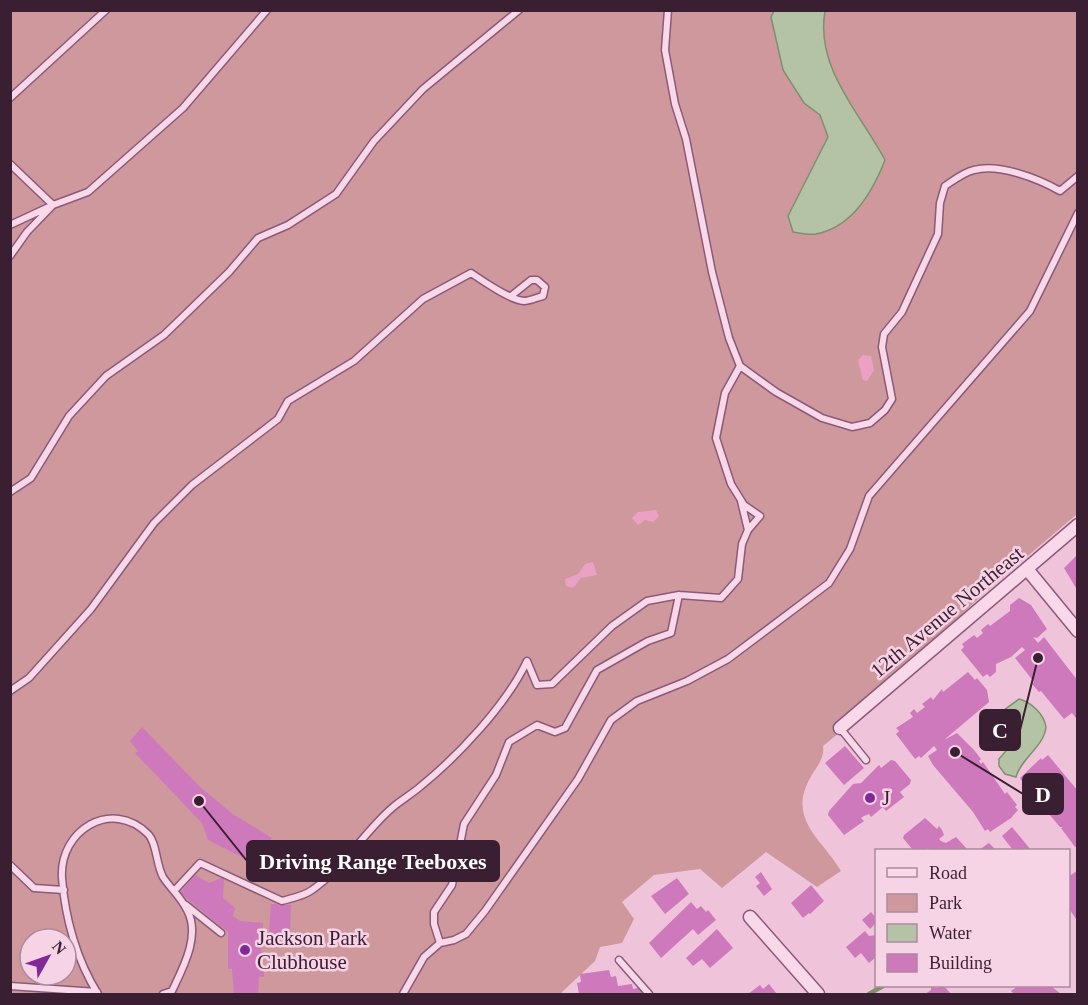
<svg xmlns="http://www.w3.org/2000/svg" width="1088" height="1005" font-family="Georgia,serif">
<style>
.green{fill:#ce989c;fill-rule:evenodd}
.sand{fill:#eba1c4}
.water{fill:#b4c2a6;stroke:#7d916c;stroke-width:1.5}
.lines{fill:none;stroke-linecap:round;stroke-linejoin:round}
.stream{stroke:#7d916c;stroke-width:4.5}
.building{fill:#ce79bc}
.service-casing{stroke:#8a5a7a;stroke-width:9}
.minor-casing{stroke:#8a5a7a;stroke-width:15}
.service{stroke:#f9d8e9;stroke-width:6}
.minor{stroke:#f9d8e9;stroke-width:12}
.poi-dot{fill:#82299a;stroke:#f6d4e5;stroke-width:2}
.labels{text-anchor:middle;stroke-width:5;stroke-linejoin:round;paint-order:stroke}
.street-label{font-size:21px;fill:#3a1e32;stroke:#f6d4e5}
.poi-label{font-size:21px;fill:#3a1e32;stroke:#f6d4e5;text-anchor:start}
.leader{fill:none;stroke:#3a1e32;stroke-width:2}
.callout-dot{fill:#3a1e32;stroke:#f6d4e5;stroke-width:2}
.callout{fill:#3a1e32;stroke:#3a1e32;stroke-width:2}
.callout-label{font-size:22px;text-anchor:middle;font-weight:bold;fill:#fff}
</style>
<rect width="100%" height="100%" fill="#efc4da"/>
<path class="green" d="M10,11H1077V514L982,595L845,728L823,746C825,760 815,768 809,780C788,820 823,840 841,871L817,887L766,852L722,888L700,869L654,875L622,902L634,919L622,943L600,947L595,961L560,994H11ZM30,939H66V975H30Z"/>
<path class="sand" d="M863,355L871,356L874,370L867,381L863,380L858,360Z
M656,510L659,516L653,522L645,520L638,525L632,518L638,512Z
M593,562L597,575L581,578L573,588L566,586L565,579L578,574L585,564Z"/>
<path class="water" d="M774,11H825C815,68 860,113 885,160C873,191 853,227 816,234C809,235 800,233 793,232L788,216L828,137L820,115L804,103L783,70L771,17Z
M1019,699C1031,702 1044,714 1046,727C1044,747 1021,758 1016,777L1005,774L999,766V759L1011,745L998,721L1000,713Z"/>
<g class="lines">
<path class="stream" d="M869,994L883,986"/>
</g>
<path class="building" d="M1078,554V586L1076,588L1064,568Z
M1019,598L1031,605L1047,629L1037,638L1033,637L1038,643L1044,637L1078,681L1076,718L1072,713L1064,719L1041,691L1039,692L1032,684L1034,682L1015,658L1025,650L1022,647L1011,657L996,664V672L990,677L987,674L983,677L961,650L964,647L962,644L974,635L977,638L983,633L981,630L988,624L990,626L1010,611V605Z
M968,672L975,680L977,678L987,690L989,702L944,740L957,733L974,750L981,759L979,761L981,764L983,762L1005,794L1007,792L1017,805L1015,807L1018,810L1011,818L990,832L988,829L985,831L973,812L933,765L928,756L937,750L934,746L921,758L919,756L915,759L896,734L899,731L896,728L913,717L910,713L914,709L917,713L925,707L922,704L931,697L933,700L942,689L943,692Z
M142,727L200,787L234,815L272,838L260,853L256,852L250,861L208,840L202,823L135,753L138,751L130,741Z
M845,746L864,768L844,785L825,763Z
M1048,755L1078,791V845L1075,847L1061,828L1063,827H1060L1049,814L1051,813L1047,811L1038,796L1027,789L1020,778L1041,758L1042,760Z
M891,760L895,761L911,780L910,784L900,792L904,797L886,811L883,807L871,817L869,814L864,816L861,818L864,821L844,835L828,815L829,811L853,784L861,783L879,765L881,768Z
M925,818L937,829L939,826L942,830L944,835L939,839L941,841L946,843L956,837L968,850H930L928,848L925,850H910L912,849L903,838L904,835Z
M1012,827L1031,850H1013L1002,836Z
M989,843L996,850H979Z
M1078,870V922L1070,910L1068,911V877Z
M761,872L772,889L764,896L756,886L760,883L755,877Z
M195,875L209,883L224,877L223,898L235,908L233,916L240,921L263,923L260,970H264V977H259L258,994H234L232,969H228V932L180,893Z
M677,878L689,894L665,914L651,896Z
M811,885L824,901L810,914L809,913L803,918L791,903Z
M691,902L697,909L701,906L706,912L708,910L716,920L698,935L693,929L661,958L649,943Z
M271,904L291,905L290,937L269,936Z
M871,912L876,918V923L870,929L862,920Z
M717,929L733,948L710,968L702,959L693,966L686,958Z
M865,931L869,936L876,935V957L869,963L861,953L855,958L846,947Z
M609,970L611,977L616,976L618,986L632,984L633,989L641,987L642,994H579L577,983L581,982L580,974Z
M769,984L777,994H748L760,985L763,989Z
M931,986L937,988L944,986L951,994H925L931,990Z
M1018,986H1055L1052,987L1061,994H1014L1011,991Z"/>
<g class="lines">
<defs>
<path id="service" d="M668,10L665,50L675,104L686,139L712,272L729,338L740,366L776,392L822,418L852,427L870,423L885,410L892,399L882,347L884,334L902,312L938,234L940,203L945,186C954,180 964,172 974,170C999,163 1039,179 1060,191L1078,176
M10,98L106,10
M10,164L53,205L88,192L183,108L267,10
M10,225L53,205L27,232L10,256
M740,366L725,393L716,438L731,484L744,505L760,516L748,530
M10,492L31,478L69,416L106,376L164,335L229,272L258,238L288,225L336,194L374,141L423,89L519,10
M10,691L29,678L91,609L154,523L192,485L278,419L288,401L354,361L423,299L471,273C483,281 510,300 524,301C530,301 538,297 543,296L545,287L537,280H531L511,296
M840,728L866,760
M10,865L34,888L64,890
M175,890L200,863L282,901C292,898 304,896 312,890C344,868 363,833 392,808C401,800 412,794 421,786C458,756 507,704 527,661L537,685L552,684L612,626L647,601L679,595L721,598L738,579L742,544L748,530L741,501
M186,905L221,933
M440,943L434,924V912L452,885L464,824L496,775L509,742L537,725L555,732L565,728L597,670L648,641L671,633L679,595
M619,960L649,994
M10,986L97,992
M98,994C77,961 65,918 62,878C59,830 112,798 148,834C157,843 156,865 163,877C170,888 181,897 187,910C201,935 183,968 172,991L163,994
M403,994L424,957L440,943L454,940L466,934L485,911L578,779L611,720L637,701L687,681L728,659L829,583L850,549L869,496L1030,311L1078,213"/>
<path id="minor" d="M1027,569L1078,631
M840,728L1078,525
M750,917L818,994"/>
</defs>
<use href="#service" class="service-casing"/>
<use href="#minor" class="minor-casing"/>
<use href="#service" class="service"/>
<use href="#minor" class="minor"/>
</g>
<g class="poi-dot">
<circle cx="870" cy="798" r="6"/>
<circle cx="245" cy="950" r="6"/>
</g>
<g class="labels">
<g class="street-label">
<text transform="translate(947 612) rotate(-40)" y="7">12th Avenue Northeast</text>
</g>
<g class="poi-label">
<text x="882" y="805">J</text>
<text x="257" y="945">Jackson Park<tspan x="257" dy="24">Clubhouse</tspan></text>
</g>
</g>
<path class="leader" d="M1038 658L1020 730M955 752L1023 794M199 801L247 861"/>
<g class="callout-dot">
<circle cx="1038" cy="658" r="6"/>
<circle cx="955" cy="752" r="6"/>
<circle cx="199" cy="801" r="6"/>
</g>
<g class="callout">
<rect x="980" y="710" width="40" height="40" rx="6"/>
<rect x="1023" y="774" width="40" height="40" rx="6"/>
<rect x="247" y="841" width="252" height="40" rx="6"/>
</g>
<g class="callout-label">
<text x="1000" y="738">C</text>
<text x="1043" y="802">D</text>
<text x="373" y="869">Driving Range Teeboxes</text>
</g>
<rect width="1088" height="1005" fill="none" stroke="#3a1e32" stroke-width="24"/>
<rect x="875" y="849" width="195" height="138" fill="#f6d4e5" stroke="#ab8b9d" stroke-width="1.5"/>
<rect x="887" y="868" width="30" height="9" fill="#f9d8e9" stroke="#ab8b9d" stroke-width="1.5"/>
<text x="929" y="879" font-size="18" fill="#3a1e32">Road</text>
<rect x="887" y="894" width="30" height="18" fill="#ce989c" stroke="#ab8b9d" stroke-width="1.5"/>
<text x="929" y="909" font-size="18" fill="#3a1e32">Park</text>
<rect x="887" y="924" width="30" height="18" fill="#b4c2a6" stroke="#ab8b9d" stroke-width="1.5"/>
<text x="929" y="939" font-size="18" fill="#3a1e32">Water</text>
<rect x="887" y="954" width="30" height="18" fill="#ce79bc" stroke="#ab8b9d" stroke-width="1.5"/>
<text x="929" y="969" font-size="18" fill="#3a1e32">Building</text>
<g transform="translate(48 957) rotate(50)"><circle r="28" fill="#f6d4e5" stroke="#ab8b9d" stroke-width="1.5"/>
<path d="M0-4.5L10 22L0 15L-10 22Z" fill="#82299a"/>
<text y="-9" font-size="16" font-weight="bold" text-anchor="middle" fill="#3a1e32">N</text>
</g>
</svg>
